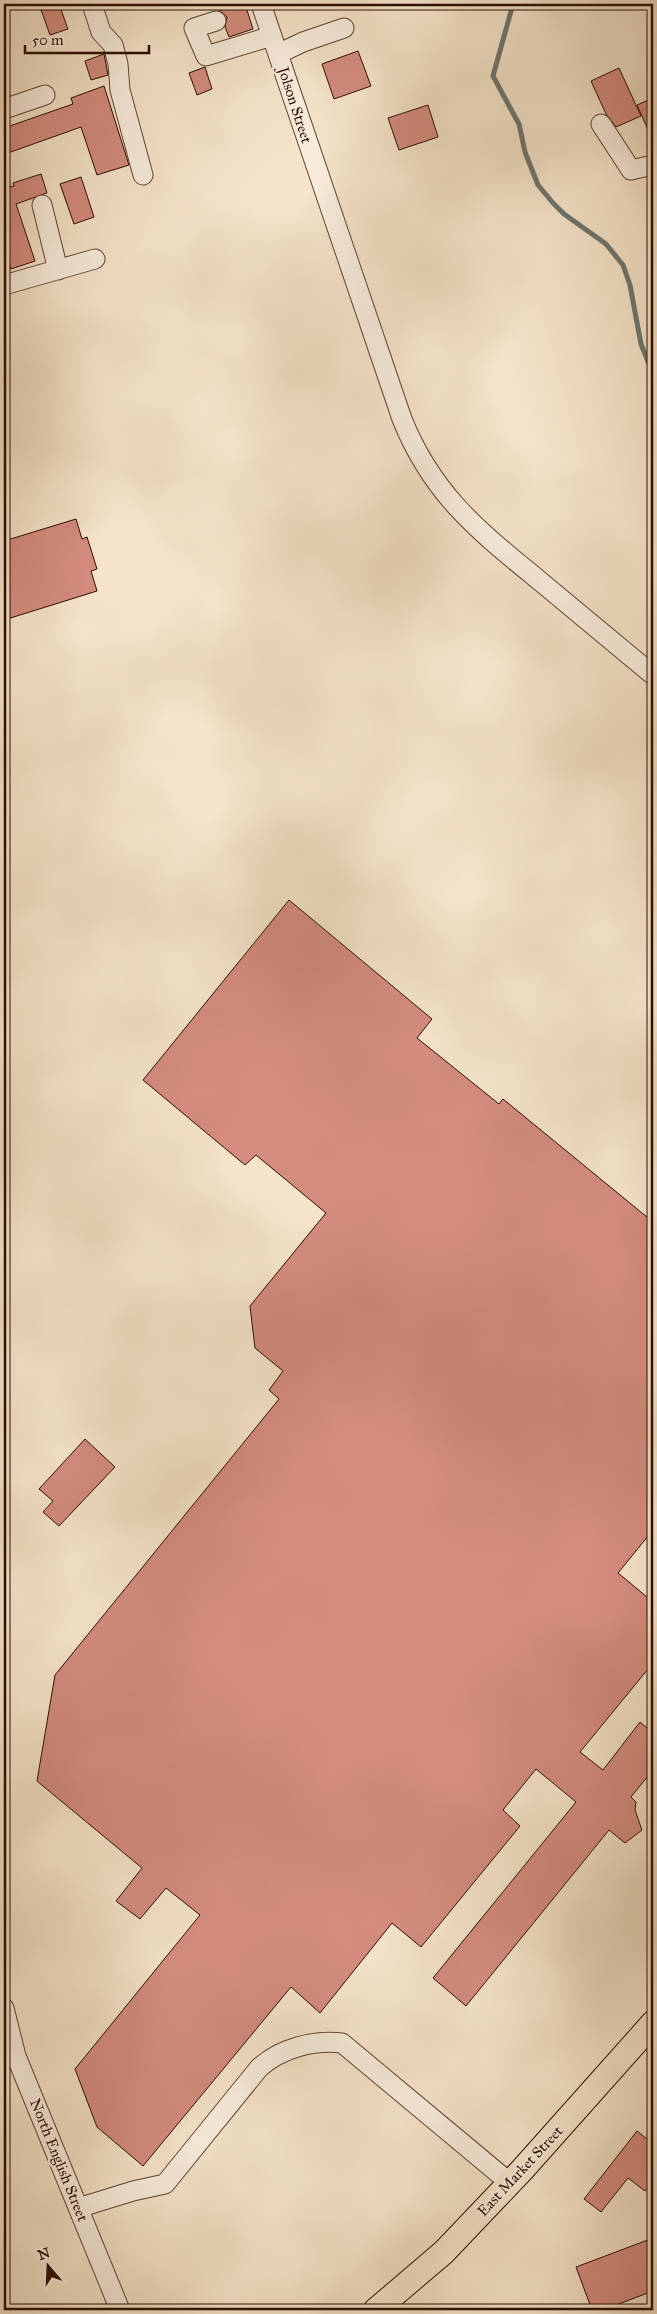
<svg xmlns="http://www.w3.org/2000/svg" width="657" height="2314" font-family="'IM FELL Great Primer',serif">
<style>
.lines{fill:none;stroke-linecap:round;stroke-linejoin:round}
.stream{stroke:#6f7771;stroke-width:5}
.building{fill:#d48c7f;stroke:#2b0d00}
.minor-casing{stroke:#5e4332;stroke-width:21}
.major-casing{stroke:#2b0d00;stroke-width:26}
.minor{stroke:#f8eddd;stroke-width:19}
.major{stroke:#f5e4ca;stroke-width:24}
.labels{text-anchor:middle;stroke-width:4.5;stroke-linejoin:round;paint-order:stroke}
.street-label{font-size:15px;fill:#2b0d00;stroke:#f8eddd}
</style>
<rect width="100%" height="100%" fill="#f5e4ca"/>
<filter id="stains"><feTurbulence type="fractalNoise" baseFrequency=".004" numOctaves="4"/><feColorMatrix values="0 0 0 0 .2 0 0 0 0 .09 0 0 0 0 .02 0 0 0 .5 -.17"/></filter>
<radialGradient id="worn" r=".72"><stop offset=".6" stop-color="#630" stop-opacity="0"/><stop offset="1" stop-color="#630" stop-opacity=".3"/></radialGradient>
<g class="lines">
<path class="stream" d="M513,4L493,76L519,124L525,152L538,185L553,203L564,214L606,244L623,265L630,285L641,344L653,374"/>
</g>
<path class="building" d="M39,4H59L68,29L50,35Z
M218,4H245L253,29L229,37L225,27L227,17L220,11Z
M358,51L371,86L334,99L322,64Z
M104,54L108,75L91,80L85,61Z
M205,67L212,89L197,95L189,73Z
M619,68L641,116L616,127L606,114L591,81Z
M104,86L129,165L97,175L81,127L8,153L4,141V128L73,104L71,98Z
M653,98V141L637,105Z
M428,105L438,137L399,150L388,118Z
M41,174L47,193L16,204L35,261L11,269L4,249V175H6L10,187L14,186L13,183Z
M81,177L94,217L74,224L60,184Z
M76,519L82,539L87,537L97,569L91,571L97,591L4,620V541Z
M289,900L432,1019L417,1038L499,1104L503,1099L653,1222V1530L618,1573L653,1602V1663L580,1752L603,1770L640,1722L653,1733V1770L631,1797L636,1802L635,1810L642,1830L625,1843L609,1830L466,2006L433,1978L576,1802L536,1769L503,1810L520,1826L421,1947L392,1923L320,2013L291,1987L143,2166L97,2127L75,2069L200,1915L166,1888L140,1919L116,1901L142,1868L37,1781L55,1675L279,1399L269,1390L283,1371L255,1348L250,1306L326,1213L256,1155L245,1165L143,1080Z
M85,1439L115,1467L59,1526L43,1512L53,1501L39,1489Z
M637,2131L653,2144V2181L645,2191L628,2178L601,2212L584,2199Z
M653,2238V2291L603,2310H592L576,2267Z"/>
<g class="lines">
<defs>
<path id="minor" d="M92,4L101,32L113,45L118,64L120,90L143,175
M261,4L402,419C433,496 479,531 541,582C578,613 616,644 653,675
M216,21L194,28L206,56L272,36
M278,54L303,42L344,28
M4,109L45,95
M601,124L631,170L653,165
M42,205L58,270
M4,285L95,259
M4,2008L16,2056L120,2310
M78,2208L133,2191L165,2184L259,2068C281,2048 313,2040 342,2043L510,2183"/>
<path id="major" d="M376,2310L444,2252L522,2170L653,2023"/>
</defs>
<use href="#minor" class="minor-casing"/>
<use href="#major" class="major-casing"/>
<use href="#minor" class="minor"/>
<use href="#major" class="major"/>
</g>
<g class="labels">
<g class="street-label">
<text transform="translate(295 105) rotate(72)" y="5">Jolson Street</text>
<text transform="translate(59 2160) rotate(68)" y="5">North English Street</text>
<text transform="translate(520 2171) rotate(-47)" y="5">East Market Street</text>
</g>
</g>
<rect width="657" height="2314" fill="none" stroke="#f5e4ca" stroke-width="20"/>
<rect x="5" y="5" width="647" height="2304" fill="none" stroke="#2b0d00" stroke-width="2.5"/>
<rect x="10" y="10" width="637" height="2294" fill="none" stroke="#2b0d00"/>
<g transform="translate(48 2266) rotate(341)" stroke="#f8eddd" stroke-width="4" paint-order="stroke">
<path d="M0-4L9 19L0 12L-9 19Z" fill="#2b0d00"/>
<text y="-8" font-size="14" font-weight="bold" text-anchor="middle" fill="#2b0d00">N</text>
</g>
<path d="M25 45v8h124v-8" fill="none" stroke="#2b0d00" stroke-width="2.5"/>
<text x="32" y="45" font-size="15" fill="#2b0d00" stroke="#f8eddd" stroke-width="4" paint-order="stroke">50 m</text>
<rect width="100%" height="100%" filter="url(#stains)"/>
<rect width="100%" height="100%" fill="url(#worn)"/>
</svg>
